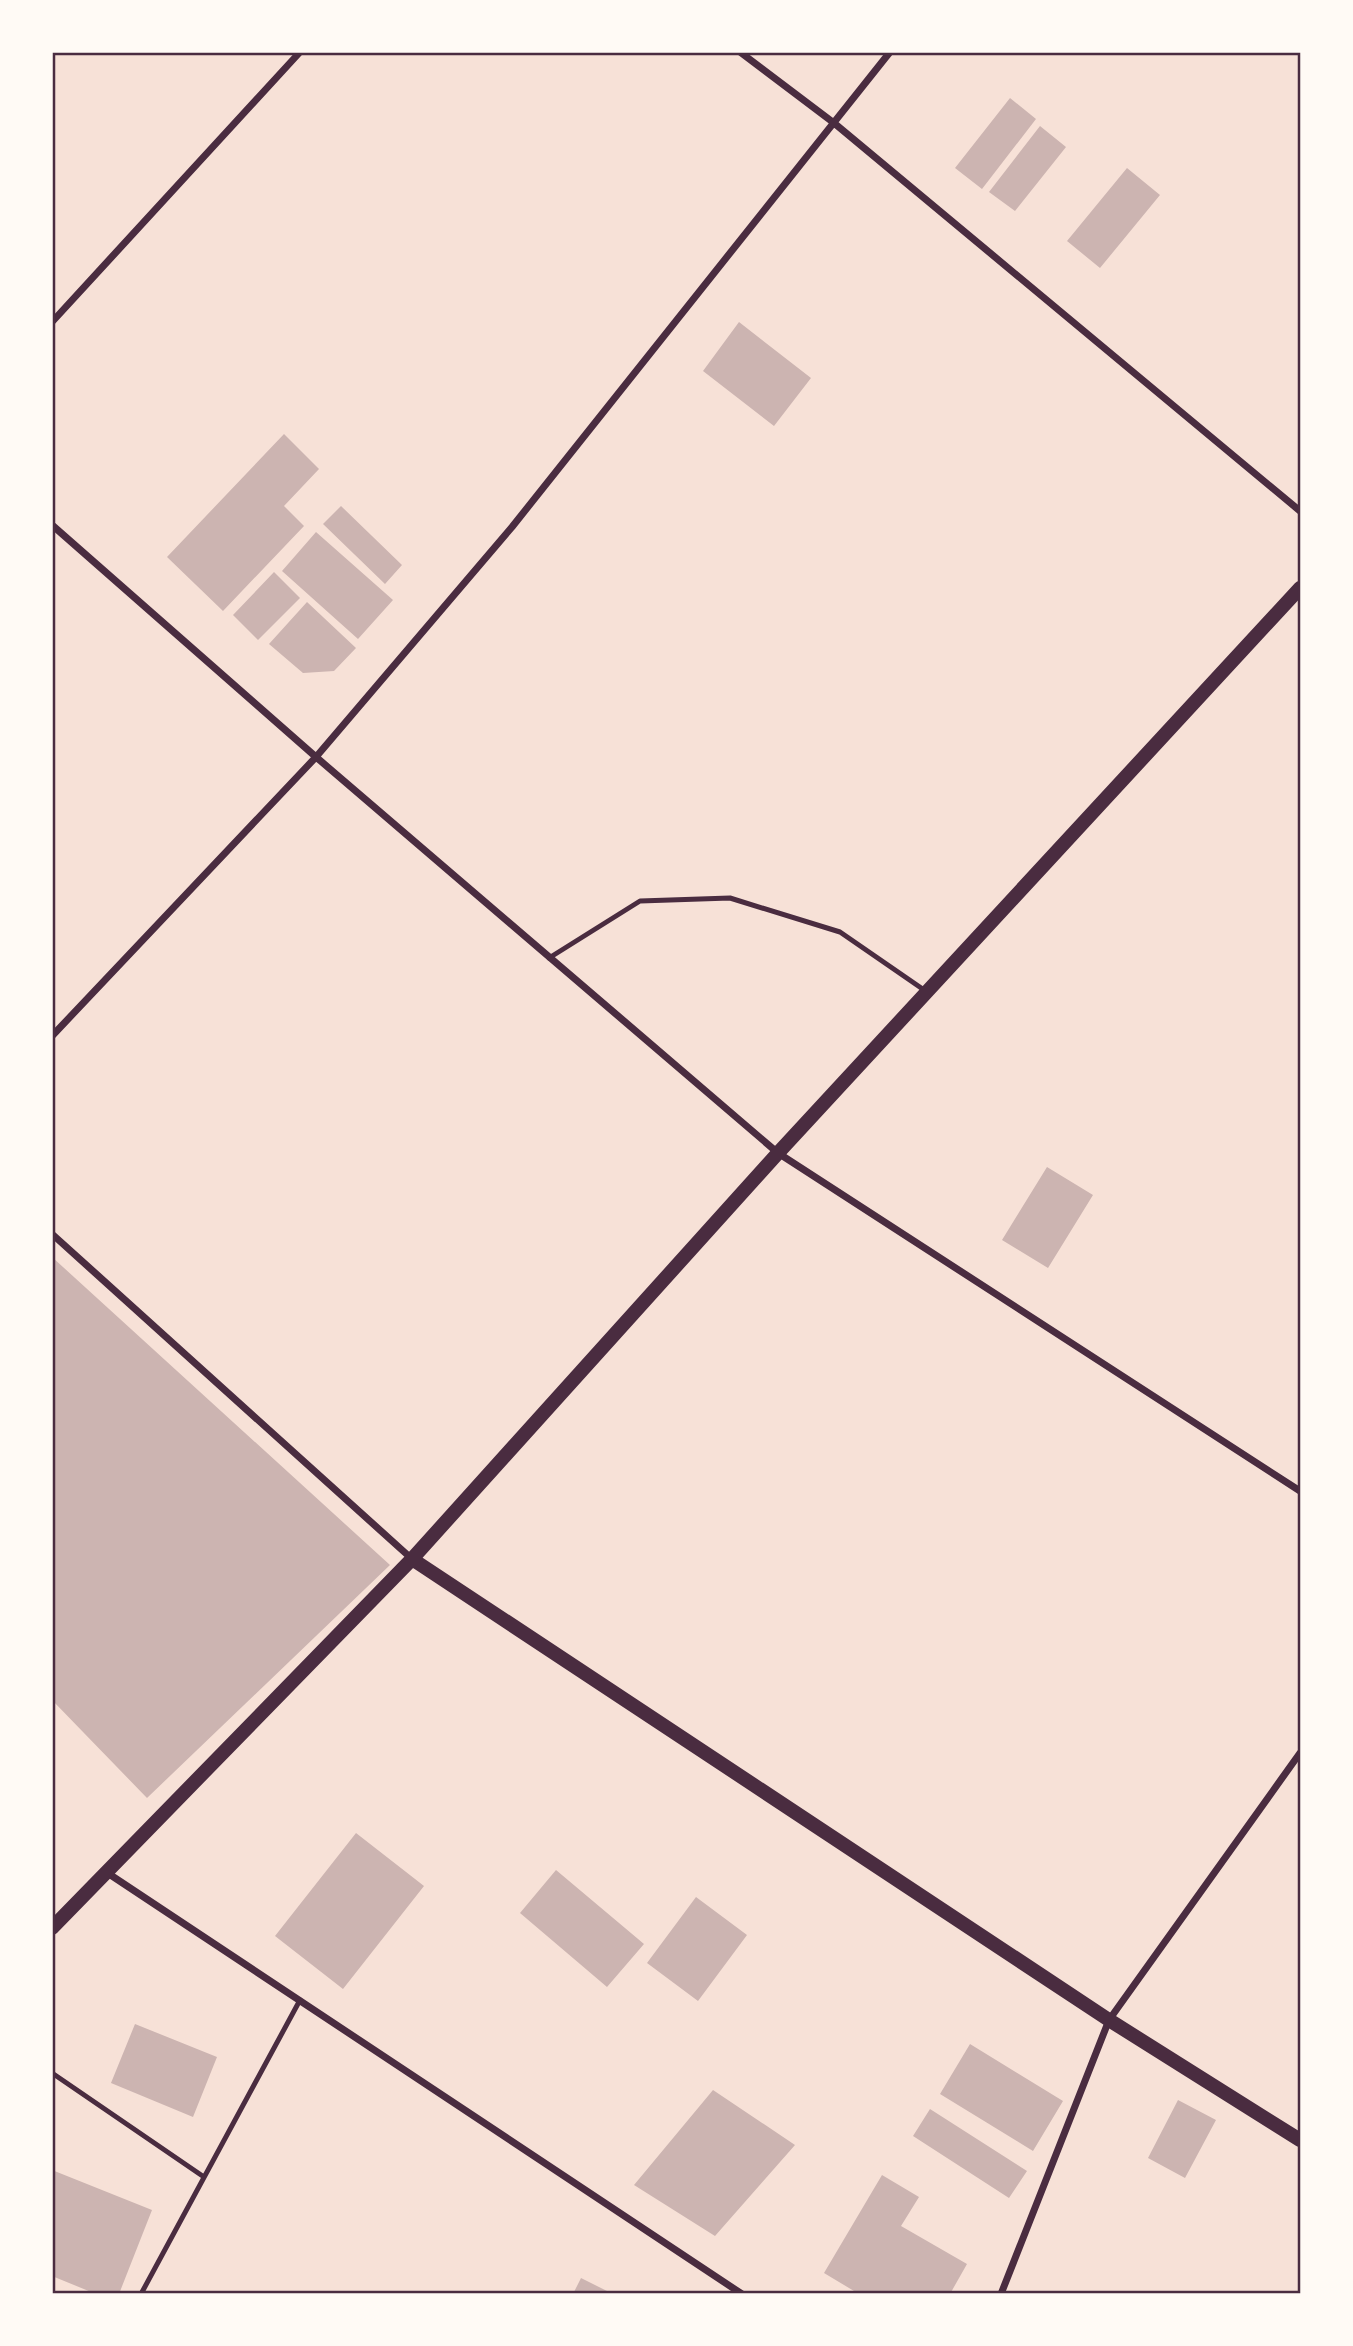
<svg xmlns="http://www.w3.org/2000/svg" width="1353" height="2346" font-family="'Crimson Pro',serif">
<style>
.building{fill:#ccb4b1}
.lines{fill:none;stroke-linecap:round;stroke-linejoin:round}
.service{stroke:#4a2c40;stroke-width:5}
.minor{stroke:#4a2c40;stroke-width:7}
.secondary{stroke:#4a2c40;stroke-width:14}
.neatline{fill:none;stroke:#4a2c40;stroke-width:2.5}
</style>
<rect width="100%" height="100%" fill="#f7e1d7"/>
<path class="building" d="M1010,98L1036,119L982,189L955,168Z
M1040,126L1066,147L1015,211L989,192Z
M1127,168L1160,195L1100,268L1067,241Z
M739,322L811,378L774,426L703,371Z
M284,434L319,469L284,506L304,526L223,611L167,557Z
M341,506L402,565L385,584L323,524Z
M316,532L393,600L358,639L282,571Z
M274,572L300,598L258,640L233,615Z
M307,602L356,648L334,671L303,673L269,644Z
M1047,1167L1093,1195L1048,1268L1002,1240Z
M52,1257L390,1565L147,1798L52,1700Z
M356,1833L424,1886L343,1989L275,1936Z
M556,1870L644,1944L607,1987L520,1913Z
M696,1897L747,1935L698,2001L647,1963Z
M135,2024L217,2057L193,2117L111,2083Z
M970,2044L1063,2101L1033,2151L940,2094Z
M713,2090L795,2145L715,2236L634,2185Z
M1178,2100L1216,2120L1185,2178L1148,2158Z
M930,2109L1027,2171L1009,2198L913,2136Z
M52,2170L152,2210L119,2294H96L52,2276Z
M882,2175L919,2197L901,2226L967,2264L950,2294H859L824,2273Z
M581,2278L613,2294H573Z"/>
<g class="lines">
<path class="service" d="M549,958L640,901L730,898L840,932L927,992
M52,2073L204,2177
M141,2294L300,2000"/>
<path class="minor" d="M740,52L834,123L1300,511
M52,322L300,52
M52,525L316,757L778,1153L1300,1491
M52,1036L316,757L512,527L890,52
M52,1234L412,1559
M106,1872L742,2294
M1001,2294L1109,2020L1300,1753"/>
<path class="secondary" d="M412,1559L1109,2020L1300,2140
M52,1928L412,1559L778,1153L1300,588"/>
</g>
<rect width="1353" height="2346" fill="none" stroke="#fffaf5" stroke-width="108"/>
<rect x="54" y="54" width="1245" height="2238" class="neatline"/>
</svg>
